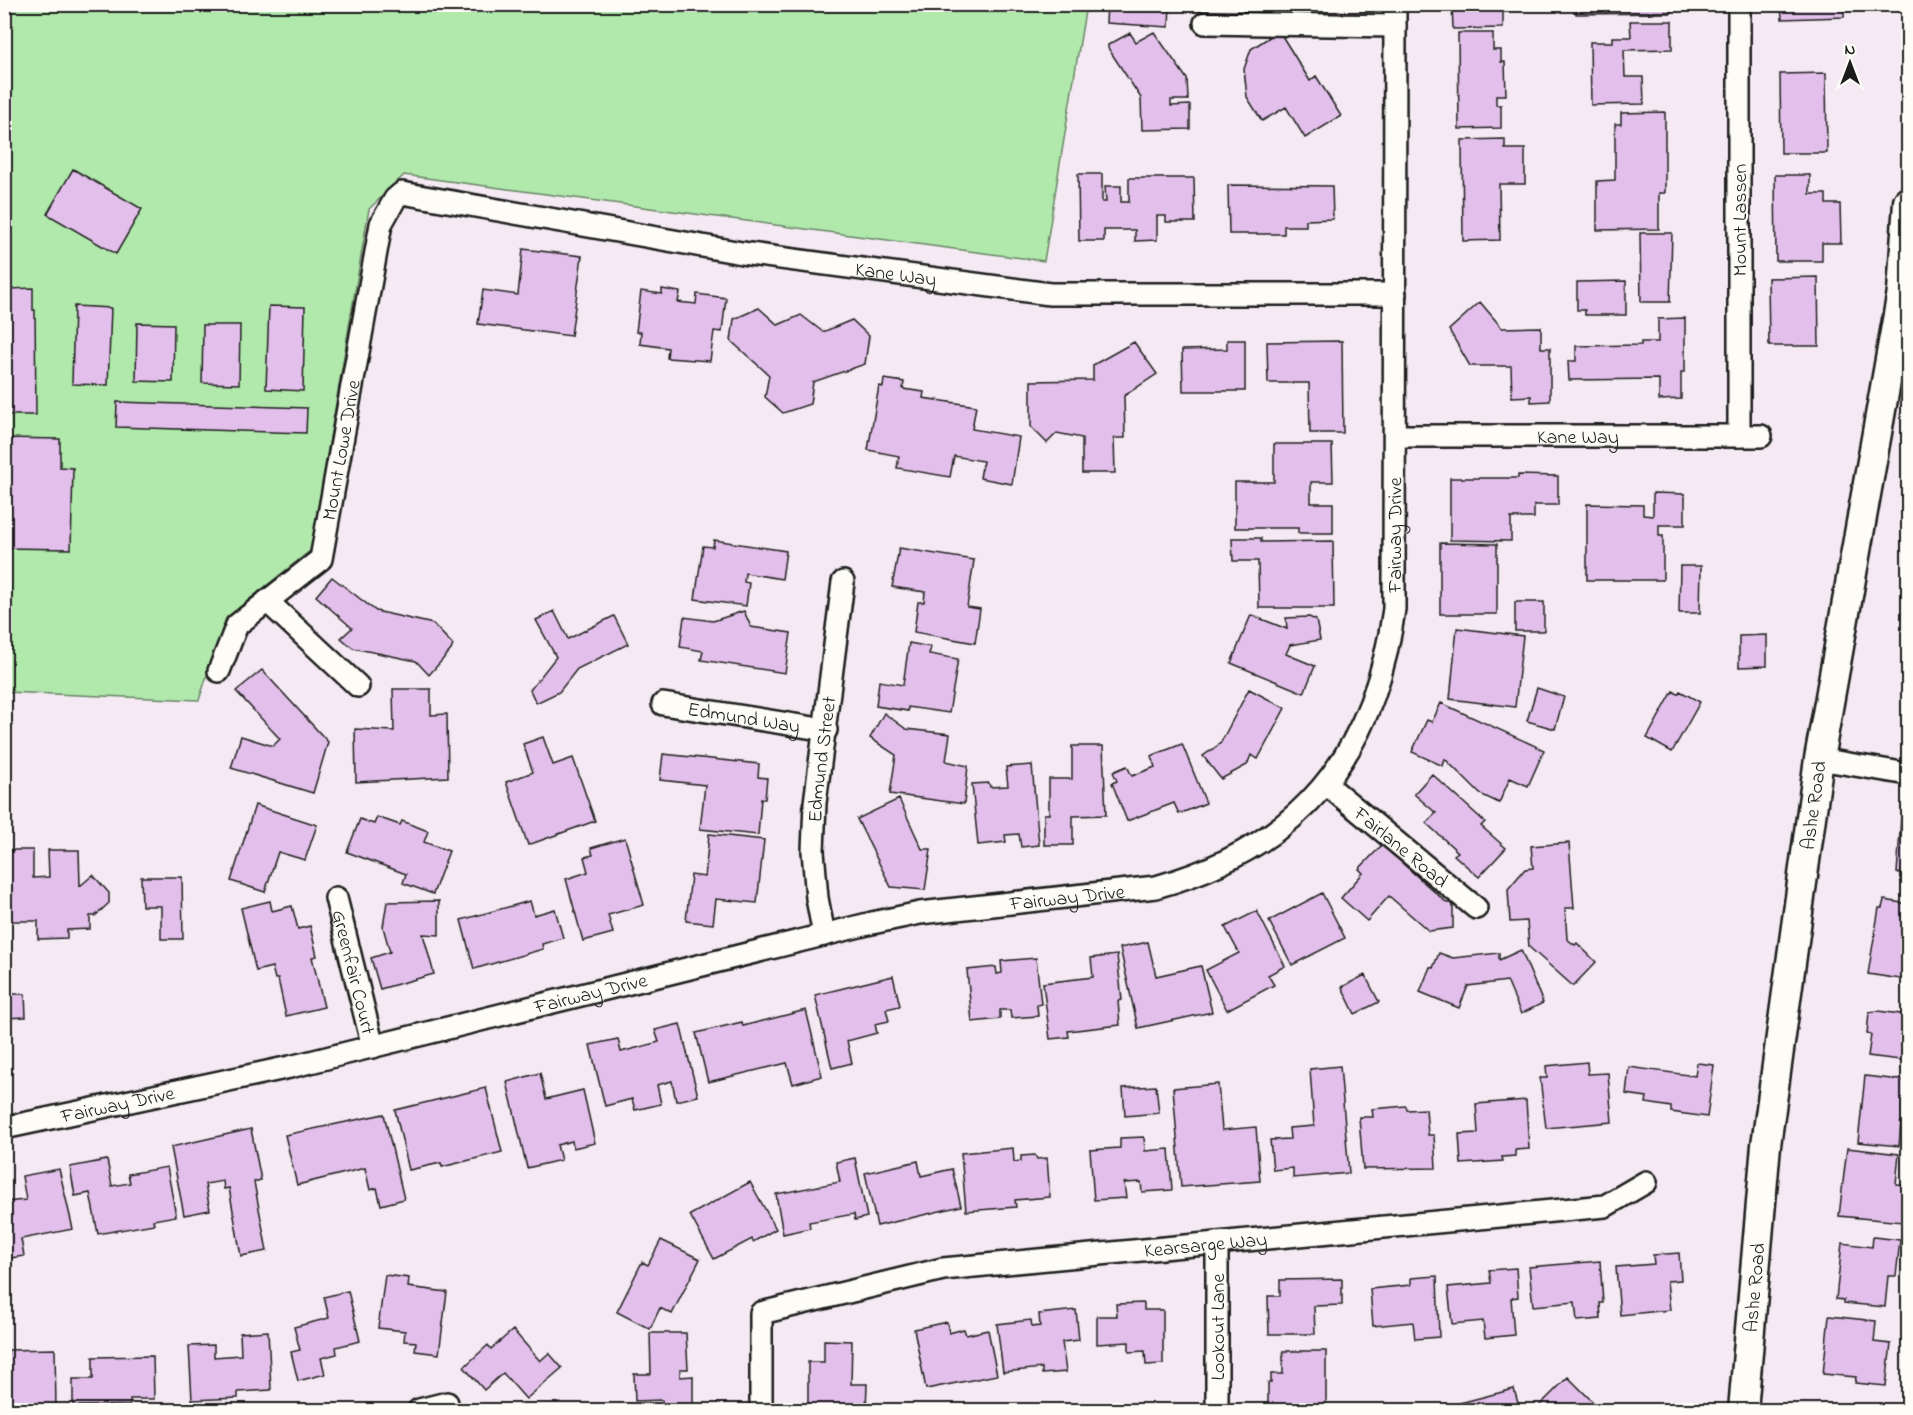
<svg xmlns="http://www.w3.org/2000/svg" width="1913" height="1415" font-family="'Indie Flower',sans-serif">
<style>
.grass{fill:#b1e9ac;stroke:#668264;stroke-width:1.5}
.building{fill:#e3c0eb;stroke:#1c1c1c;stroke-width:1.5}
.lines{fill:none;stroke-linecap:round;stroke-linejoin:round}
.street-casing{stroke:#1c1c1c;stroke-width:26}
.secondary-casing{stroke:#1c1c1c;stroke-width:33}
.street{stroke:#fdfcf7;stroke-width:21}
.secondary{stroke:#fdfcf7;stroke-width:28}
.labels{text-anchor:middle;stroke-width:4.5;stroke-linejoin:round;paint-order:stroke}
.street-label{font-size:20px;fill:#1c1c1c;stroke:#fdfcf7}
</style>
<rect width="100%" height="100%" fill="#f5eaf3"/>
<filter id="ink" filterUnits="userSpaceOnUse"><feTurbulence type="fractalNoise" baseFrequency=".0167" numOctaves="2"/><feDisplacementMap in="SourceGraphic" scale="12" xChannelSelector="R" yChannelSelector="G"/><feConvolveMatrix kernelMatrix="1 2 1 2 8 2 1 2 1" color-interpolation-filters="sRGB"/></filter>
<g filter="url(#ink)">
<path class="grass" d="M5,5H1086L1044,261L404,175L369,209L311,550L226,618L199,700L5,692Z"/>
<path class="building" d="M1107,4H1170L1169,27L1106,23Z
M1237,4H1331V8L1237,9Z
M1452,4H1503V28L1453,29Z
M1576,4H1671V13L1576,14Z
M1781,4H1844V17L1782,19Z
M1630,21H1672V49L1624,50L1625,77H1643L1644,104L1591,105L1590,42H1613V37H1631Z
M1279,31L1310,81L1316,76L1341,116L1305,138L1286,107L1262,121L1247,97L1244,69L1251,49Z
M1154,32L1187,79L1188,100H1171V106L1190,105V129L1142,130L1141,98L1108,48V45L1130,33L1136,42Z
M1458,33H1493V50H1501V62H1505L1506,95H1496V105H1501V128L1459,129Z
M1826,73L1827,153H1781L1780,74Z
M1665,112V193H1659V229L1597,230V181L1615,180V124H1621V113Z
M1505,139V149H1525V184H1499L1500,240L1463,241L1462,140Z
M73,169L142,209L116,254L47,214Z
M1078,174H1102V202H1106L1105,186H1121V202H1129V178H1194L1195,222H1166V216H1157V240L1135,241V230H1104V241H1079Z
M1775,175H1810V194H1826V204H1840L1841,243H1822V261H1776Z
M1228,185L1332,186L1333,219L1306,220V226H1284V234H1229Z
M1640,233H1672L1670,302H1641Z
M4,243H9L10,289L33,288V310H35L36,415H4Z
M523,249L582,256L571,336L478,324L483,290L518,295Z
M1818,277L1819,346H1769L1768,278Z
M1626,281V315H1585V310H1577V282Z
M662,289L680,292L678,302L696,304L697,294L726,298L722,332L714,331L710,361L667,358L668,348L640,344L641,332H636L641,291L662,294Z
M1480,302L1502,328L1541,327V348H1550V401L1531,402V396L1512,397L1511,366H1470L1449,330Z
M74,306L111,308L108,385L72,384Z
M269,306L305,307L303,391L266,389Z
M759,308L778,325L801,315L823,332L852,320L869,336L865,364L813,382L810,404L783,413L765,397L769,375L731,341L734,319Z
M1685,318V372H1681V399L1659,400V379L1569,380L1568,361H1576V346L1641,345V342H1658V319Z
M137,323L174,324L173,382L136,381Z
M203,325H240L239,384L202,383Z
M1227,340H1245V391H1183L1182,350L1227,349Z
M1342,341L1343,433H1310L1309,383H1268L1267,342Z
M1134,342L1157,374L1124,396L1125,438H1114L1115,473H1082V438L1057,433L1047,443L1031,427V381L1093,380V365Z
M884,379L904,382L903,389L924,392L923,398L976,406L972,429L1019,437L1012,484L980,478L983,461L954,456L950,477L897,468L899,456L868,450L879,386L883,387Z
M117,402L307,408L306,433L116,427Z
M4,438L60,439V467L73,468L71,549L4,548Z
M1274,444H1332L1333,482H1311V503H1333V533H1298V528H1235V482H1274Z
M1518,475L1558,476V505H1534V518H1511V541L1450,540V478H1518Z
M1653,493L1685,494V525H1659V536H1663V580H1587V504L1643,505V515L1653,516Z
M1232,538H1261V542L1333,541L1334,608H1259L1258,561H1233Z
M714,540L786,551L782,579L745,573L744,582L749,583L746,606L695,599L703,546L713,547Z
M1440,543L1497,544V614H1440Z
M899,548L974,560L967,607L980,609L975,643L914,632L918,602H924L925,592L892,587Z
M1680,566H1701L1700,613H1679Z
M332,577L376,611L433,624L453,645L451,650L429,675L416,661L353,648L341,638L352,628L316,596Z
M1515,602H1544V631H1515Z
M554,611L568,639L614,616L628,644L577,669L559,692L536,703L530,690L556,657L536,620Z
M744,611L751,627L791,633L785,673L701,660L703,651L680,647L684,617L713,621Z
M1251,615L1287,629L1286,618L1309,617L1316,620L1320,640L1290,645L1286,654L1315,666L1304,693L1231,663Z
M1457,628L1523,636L1515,707L1450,699Z
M1767,635V666L1739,667V636Z
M909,643L931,647L929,654L958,659L949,713L908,707V711L876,706L879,681L903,685Z
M262,670L328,742L313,793L231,768L241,736L273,746L280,739L236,691Z
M1537,688L1564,697L1555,729L1527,721Z
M393,689H431V715L447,714L448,777L356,782L355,729L394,731Z
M1249,689L1285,708L1258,759L1251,755L1247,765L1221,779L1203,756L1220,744Z
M1673,691L1678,694L1680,691L1700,702L1672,752L1647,738Z
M1441,703L1544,750L1528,786L1510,778L1499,803L1480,794L1445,759L1443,766L1412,752L1427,720L1432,722Z
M884,713L906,729L950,734L946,761L968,766L964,804L890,794L896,755L870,738Z
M543,737L553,765L573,758L595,821L528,845L506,782L533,772L523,744Z
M1182,744L1206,803L1179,814L1174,803L1127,821L1112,783L1117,781L1113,772L1127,766L1132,776L1155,767L1151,756Z
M1072,746H1103L1106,815L1073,816V845H1044V814H1049V779H1072Z
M663,754L759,764L758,777L767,778L765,799H761L758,835L700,829L705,785L660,780Z
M1032,765L1039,845L1021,847L1019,834L1005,835L1006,842L978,845L972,784L989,783L990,787L1008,786L1006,767Z
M1432,774L1485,822L1481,826L1506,848L1479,877L1454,855L1458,852L1426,823L1436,813L1414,794Z
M899,799L922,849H931L925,890L891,887L857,819Z
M255,805L317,825L305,860L278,852L265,892L231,881Z
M377,817L400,825L402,821L428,831L424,842L449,851L433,894L403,883L406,874L347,852L360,819L374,824Z
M1901,818L1908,819V874L1897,873Z
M709,834L764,840L757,903L716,899L713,924L686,921L691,875L705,877Z
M625,838L644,905L608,915L613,933L583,941L566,879L588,872L584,857L593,855L591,848Z
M1569,843L1574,908H1565L1567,939L1575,945L1577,943L1596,962L1573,986L1529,947L1527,921L1510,922L1508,889L1525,869L1533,868L1531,846Z
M1382,845L1447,903H1453V928L1429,931L1389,896L1367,921L1341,898L1363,873L1359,869Z
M4,850H33V878L49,877L48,850H79L80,886L93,875L109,893V903L95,916H90V929L67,930V938L38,939V921H4Z
M141,877H182L183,939H161V906H142Z
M1322,893L1345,938L1292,965L1269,921Z
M1884,900L1908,904L1907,980L1868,974L1879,908H1882Z
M270,901L272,911L292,906L298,929L310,926L317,956L312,957L324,1007L286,1016L278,979H275L272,967L256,971L241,908Z
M439,901V935L423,934L434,974L380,989L371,958L390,952L383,927L387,902Z
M530,901L534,915L555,909L563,938L542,944L543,949L474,969L461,920Z
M1257,911L1285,966L1268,975L1274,985L1227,1010L1206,970L1239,953L1225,927Z
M1148,942L1156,976L1201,966L1212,1012L1138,1028L1120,948Z
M1521,950L1543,1003L1521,1014L1507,981L1468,986L1459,1008L1420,992L1430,967L1433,968L1439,953L1453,958L1499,953V960Z
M1117,955L1122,1000L1118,1001L1120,1025L1068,1031L1069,1037L1050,1039L1043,983L1093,977L1091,958Z
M1036,958L1041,1004L1037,1005L1038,1016L1011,1018L1010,1010H1000V1019L972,1022L967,970L996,967L997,974L1002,973L1001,961Z
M1365,975L1379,1002L1355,1014L1342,987Z
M893,976L900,1006L886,1009L889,1021L875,1024L877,1033L847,1041L852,1063L832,1068L815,995Z
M4,994H25L26,1017L4,1018Z
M806,1010L822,1076L793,1084L787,1063L708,1082L696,1033L742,1022L743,1026Z
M1878,1011L1908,1015V1061L1868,1056L1871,1035L1867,1034L1869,1012Z
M680,1024L698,1096L676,1101L672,1081L657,1085L661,1104L635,1110L632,1099L605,1106L590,1045L618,1039L621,1052L659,1042L655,1030Z
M1587,1062L1588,1074L1608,1073L1612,1122L1546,1128L1540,1078H1547L1546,1066Z
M1697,1063L1714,1065L1707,1117L1671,1112V1107L1646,1103L1647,1097L1626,1094L1629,1067L1695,1076Z
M1340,1066L1349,1173L1293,1178V1168L1273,1170L1270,1140L1290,1139L1289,1128L1314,1126L1310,1069Z
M540,1073L546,1099L583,1090L595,1143L573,1148L572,1141L557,1145L561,1160L527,1168L507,1082Z
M1865,1076L1908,1081V1123L1901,1122L1899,1146L1858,1142Z
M1218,1084L1222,1130L1256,1127L1260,1181L1181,1187L1173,1088Z
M1156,1086L1159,1113L1125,1116L1123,1088Z
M486,1088L502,1152L442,1167L441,1163L409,1170L395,1110Z
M1526,1100L1529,1149L1515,1150V1156L1502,1157L1503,1161L1461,1164L1459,1134L1478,1133L1476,1104Z
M1406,1106L1407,1110L1426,1109L1428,1135H1434L1436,1168L1363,1169L1359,1117H1373L1372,1109Z
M384,1114L404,1199L381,1205L377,1188L370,1190L365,1168L297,1185L285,1135Z
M251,1129L261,1180L254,1182L267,1251L241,1256L229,1188L224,1189L223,1181L205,1184L210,1210L184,1215L171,1147Z
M1144,1137L1145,1151L1169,1149L1172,1190L1142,1192L1141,1182L1124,1183L1126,1198L1094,1200L1090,1150L1120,1148V1138Z
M1013,1148L1014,1162L1021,1161V1156L1035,1155L1037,1159L1047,1158L1050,1197L1015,1200L1016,1207L966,1211L961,1153Z
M1847,1148L1899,1154L1896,1184L1907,1185L1903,1222L1839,1216Z
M855,1158L867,1217L855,1220L854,1214L809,1222L810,1228L783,1234L776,1194L840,1182L836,1162Z
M107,1160L112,1186L130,1183L128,1174L167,1167L176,1216L153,1220L154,1224L98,1234L90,1193L75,1196L70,1167Z
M918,1161L921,1176L952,1169L961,1206L877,1226L865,1173Z
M59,1169L73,1229L21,1239L24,1256L4,1259V1202L26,1200L22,1176Z
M750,1182L776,1229L753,1242L752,1239L714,1259L690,1215Z
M1873,1237L1900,1240L1896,1276H1888L1885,1307L1844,1303V1300L1836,1299L1842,1243L1872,1247Z
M661,1240L700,1259L672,1314L660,1308L650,1329L617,1312L642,1262L648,1265Z
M1679,1253L1681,1280L1667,1281L1670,1310L1620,1315L1616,1267L1654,1264L1653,1255Z
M1600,1261L1603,1303H1600L1601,1319L1577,1321L1575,1302L1533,1306L1529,1267Z
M1516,1268L1518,1297L1511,1298L1514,1335L1485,1338L1483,1321L1452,1324L1448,1287L1491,1283L1489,1270Z
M385,1275L409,1278L408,1287L447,1292L439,1354L415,1351L416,1342L404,1341L405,1331L378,1328Z
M1437,1276L1439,1337L1415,1339L1413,1322L1373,1326L1370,1289L1411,1285V1278Z
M1342,1279V1305L1314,1306L1315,1334H1269L1268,1296H1280V1280Z
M348,1291L360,1341L336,1347L337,1354L321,1358L325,1374L298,1381L291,1352L300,1350L294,1327L329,1318L324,1297Z
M1144,1303V1310H1163V1364L1146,1365L1145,1351L1129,1352V1342L1097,1344V1316H1117L1116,1304Z
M1076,1310L1079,1340L1062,1342L1066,1372L1042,1374V1368L1003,1372L997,1324L1031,1320L1032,1327L1040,1326L1039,1314Z
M1829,1316L1876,1321L1874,1342L1891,1344L1886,1386L1855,1383L1856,1377L1823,1374Z
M947,1322L949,1333L964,1329L966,1335L988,1330L997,1375L926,1389L914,1329Z
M513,1330L540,1361L549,1353L562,1368L526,1399L503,1373L484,1390L464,1367L488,1345L491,1349Z
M268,1331L271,1390L238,1392V1398L192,1400L189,1346L214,1345V1357L241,1355L240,1333Z
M650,1333H686L688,1369H680V1377L693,1376V1410H662V1400L635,1401L634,1374H651Z
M824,1340L852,1341L851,1384H867L866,1410H808V1362H824Z
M55,1349L56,1410H4V1359H8V1350Z
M1283,1351H1326V1408L1268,1409V1383H1271V1374H1283Z
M153,1356L154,1399H130V1405L73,1406V1379H93V1357Z
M1568,1377L1594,1403L1586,1410H1535Z
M1514,1389L1520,1410H1454L1452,1405Z
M1109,1406H1153V1410H1109Z
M1886,1407V1410H1831V1408Z"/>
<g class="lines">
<defs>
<g id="street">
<path d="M1739,4V436"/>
<path d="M1205,23L1395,26"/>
<path id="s1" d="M1395,436H1761"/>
<path d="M267,601L358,686"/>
<path id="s2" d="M219,671L237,625L321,559L381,224L395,199L402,193L742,253L1050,294H1395"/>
<path id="s3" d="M663,704L826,730"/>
<path d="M1819,759L1908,774"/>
<path id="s4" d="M1326,784L1476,908"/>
<path id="s5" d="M336,898L373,1047"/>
<path id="s6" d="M824,935L817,898L813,851L815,803L843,582"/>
<path id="s7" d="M4,1128L290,1067L872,923L920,913L1156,887C1300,847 1374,756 1394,609L1395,4"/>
<path d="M419,1410L447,1403V1410"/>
<path id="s8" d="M761,1410V1313L943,1269L1605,1206L1646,1182"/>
<path d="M1217,1410V1243"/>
</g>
<g id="secondary">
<path id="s9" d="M1743,1410L1766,1145L1819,759L1902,292L1908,202"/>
</g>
</defs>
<use href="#street" class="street-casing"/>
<use href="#secondary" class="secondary-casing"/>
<use href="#street" class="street"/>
<use href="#secondary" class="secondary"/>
</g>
</g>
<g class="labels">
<g class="street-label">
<text transform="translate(1739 220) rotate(-90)" y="7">Mount Lassen</text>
<text dy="7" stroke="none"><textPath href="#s2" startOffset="1035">Kane Way</textPath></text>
<text dy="7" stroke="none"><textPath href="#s1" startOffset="183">Kane Way</textPath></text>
<text dy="7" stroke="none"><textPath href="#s2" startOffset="267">Mount Lowe Drive</textPath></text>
<text dy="7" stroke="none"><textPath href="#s7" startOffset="1644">Fairway Drive</textPath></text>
<text dy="7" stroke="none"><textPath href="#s3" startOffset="82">Edmund Way</textPath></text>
<text dy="7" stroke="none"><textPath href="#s6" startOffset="177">Edmund Street</textPath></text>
<text dy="7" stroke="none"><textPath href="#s9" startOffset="609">Ashe Road</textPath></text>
<text dy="7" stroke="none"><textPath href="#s4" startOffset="98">Fairlane Road</textPath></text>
<text dy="7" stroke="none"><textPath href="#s7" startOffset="1089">Fairway Drive</textPath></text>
<text dy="7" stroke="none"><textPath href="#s5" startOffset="76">Greenfair Court</textPath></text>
<text dy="7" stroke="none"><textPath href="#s7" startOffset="602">Fairway Drive</textPath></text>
<text dy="7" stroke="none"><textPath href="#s7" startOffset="116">Fairway Drive</textPath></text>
<text dy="7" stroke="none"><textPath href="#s8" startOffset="548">Kearsarge Way</textPath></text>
<text dy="7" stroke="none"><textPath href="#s9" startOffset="123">Ashe Road</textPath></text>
<text transform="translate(1217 1327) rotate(-90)" y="7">Lookout Lane</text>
</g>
</g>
<rect width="1913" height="1415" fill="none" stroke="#fdfcf7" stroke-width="24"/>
<rect x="12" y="12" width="1889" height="1391" fill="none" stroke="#1c1c1c" stroke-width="2" filter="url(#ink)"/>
<g transform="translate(1850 63)" stroke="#fdfcf7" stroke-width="4.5" paint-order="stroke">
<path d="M0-4.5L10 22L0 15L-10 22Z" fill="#1c1c1c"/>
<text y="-9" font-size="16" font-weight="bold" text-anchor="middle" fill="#1c1c1c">N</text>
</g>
</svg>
